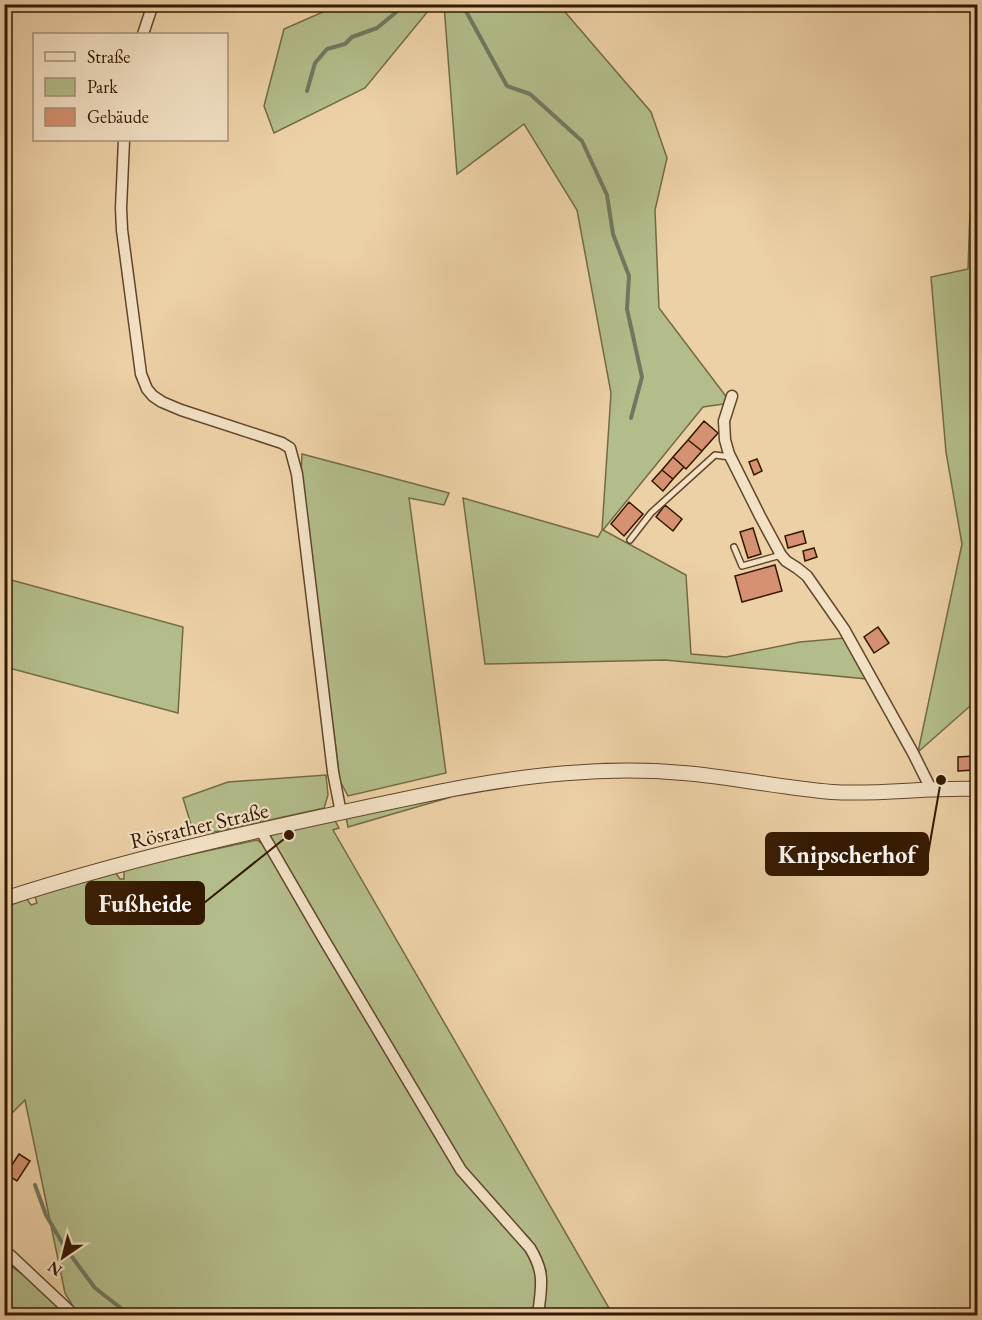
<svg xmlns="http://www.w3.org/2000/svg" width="982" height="1320" font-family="'EB Garamond',serif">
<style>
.green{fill:#b3bd8a;stroke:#736a45;stroke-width:1.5}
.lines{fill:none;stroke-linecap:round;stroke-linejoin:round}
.stream{stroke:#717861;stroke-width:4}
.building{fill:#d69072;stroke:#331800;stroke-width:1.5}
.service-casing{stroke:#62462a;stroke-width:8}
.minor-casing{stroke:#62462a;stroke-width:13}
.tertiary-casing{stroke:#62462a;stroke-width:16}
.service{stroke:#f3e1c5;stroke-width:5}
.minor{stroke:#f3e1c5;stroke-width:10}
.tertiary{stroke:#f3e1c5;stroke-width:14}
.labels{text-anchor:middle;stroke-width:4.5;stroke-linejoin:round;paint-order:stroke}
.street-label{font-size:22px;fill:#331800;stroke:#f3e1c5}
.leader{fill:none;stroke:#331800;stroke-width:2}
.callout-dot{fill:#331800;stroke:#f3e1c5;stroke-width:2}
.callout{fill:#331800;stroke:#331800;stroke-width:2}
.callout-label{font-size:24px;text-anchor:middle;font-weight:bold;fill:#fff}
</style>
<rect width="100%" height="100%" fill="#edd1a6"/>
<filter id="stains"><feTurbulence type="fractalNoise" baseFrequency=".00333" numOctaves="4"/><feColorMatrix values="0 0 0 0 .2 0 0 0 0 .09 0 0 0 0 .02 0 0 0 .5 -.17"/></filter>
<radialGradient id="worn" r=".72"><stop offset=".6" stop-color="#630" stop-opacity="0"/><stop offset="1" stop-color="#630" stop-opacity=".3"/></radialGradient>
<path class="green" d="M341,4L433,5L365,88L274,133L264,106L284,29Z
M444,5H559L651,112L667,158L655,210L659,308L731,403L703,407L603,530L686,575L691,654L726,657L800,642L845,638L868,679L665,660L485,664L463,498L598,537L602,530L611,393L577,210L524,124L457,174Z
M970,212H977V700L918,752L962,544L946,452L931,277L968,269Z
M302,454L449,493L444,505L409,498L446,773L348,796L340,781L301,475Z
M4,578L183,627L178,713L5,667Z
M326,775L328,795L324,808L220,831L194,835L183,798L228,782Z
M451,797L348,827L346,817Z
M334,819L339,828L333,830L613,1315H541L546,1270L530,1239L477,1185L432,1116L267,836Z
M257,840L266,847L459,1173L522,1243L538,1270L533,1315H78L65,1293L25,1100L5,1120V907L27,899L31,905L37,903L35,896L115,872L120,879H124V869Z
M4,1262C28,1276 48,1294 65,1315H5Z"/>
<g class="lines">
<path class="stream" d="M462,4L507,86L530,94L582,141L607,195L613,234L629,276L627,309L642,377L631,418
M307,91L315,63L327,49L345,44L352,37L377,28L406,4
M35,1185L46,1215L64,1246L95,1288L131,1316"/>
</g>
<path class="building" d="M704,421L718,433L702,451L688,440Z
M688,440L702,451L686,469L673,457Z
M673,457L684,467L673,479L662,470Z
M757,459L762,471L754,475L749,462Z
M662,470L673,479L663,491L652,481Z
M629,502L643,514L624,536L611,524Z
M665,505L682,519L673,531L656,517Z
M753,528L761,554L748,558L740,532Z
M803,531L806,543L788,548L785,536Z
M814,548L817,557L805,561L803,551Z
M775,565L782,591L742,602L735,576Z
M878,627L889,643L874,653L864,637Z
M974,756V759H978V768H974V770L958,771V757Z
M19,1154L30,1161L17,1181L6,1174Z"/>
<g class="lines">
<defs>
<path id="service" d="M630,540L651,513L715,455L730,457
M734,547L742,566L781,555"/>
<path id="minor" d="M143,34L153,4
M124,140L121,208L122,230L141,374L147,389L153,396L162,402L181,410L282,443L290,448L297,474L333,772L341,813
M732,396L724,421L725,440L729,454L760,516L781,555L786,561L797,568L807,576L844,629L913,753L931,789
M261,831L323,938L461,1170L530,1248C546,1274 541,1287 538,1316
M4,1252L10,1255L75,1316"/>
<path id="tertiary" d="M4,899C149,852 299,821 448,790C526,775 604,766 683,773C733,777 782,788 832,792C880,795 929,787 978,789"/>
</defs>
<use href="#service" class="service-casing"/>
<use href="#minor" class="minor-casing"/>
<use href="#tertiary" class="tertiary-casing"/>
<use href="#service" class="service"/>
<use href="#minor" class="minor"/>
<use href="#tertiary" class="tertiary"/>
</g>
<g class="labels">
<g class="street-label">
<text transform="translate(199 825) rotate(-13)" y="8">Rösrather Straße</text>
</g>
</g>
<path class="leader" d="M941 780L928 854M289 835L204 903"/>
<g class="callout-dot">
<circle cx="941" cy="780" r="6"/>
<circle cx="289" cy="835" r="6"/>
</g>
<g class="callout">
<rect x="766" y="833" width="162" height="42" rx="6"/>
<rect x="86" y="882" width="118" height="42" rx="6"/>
</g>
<g class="callout-label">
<text x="847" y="863">Knipscherhof</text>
<text x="145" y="912">Fußheide</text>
</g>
<rect width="982" height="1320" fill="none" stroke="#edd1a6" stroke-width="24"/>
<rect x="6" y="6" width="970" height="1308" fill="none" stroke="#331800" stroke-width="3"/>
<rect x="12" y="12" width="958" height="1296" fill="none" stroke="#331800" stroke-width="1.5"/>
<rect x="33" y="33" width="195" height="108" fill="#f3e1c5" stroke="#a69176" stroke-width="1.5"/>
<rect x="45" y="52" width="30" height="9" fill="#f3e1c5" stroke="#a69176" stroke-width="1.5"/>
<text x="87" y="63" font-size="18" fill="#331800">Straße</text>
<rect x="45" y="78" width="30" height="18" fill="#b3bd8a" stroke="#a69176" stroke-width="1.5"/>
<text x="87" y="93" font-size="18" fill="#331800">Park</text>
<rect x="45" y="108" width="30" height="18" fill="#d69072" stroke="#a69176" stroke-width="1.5"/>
<text x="87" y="123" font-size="18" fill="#331800">Gebäude</text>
<g transform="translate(63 1257) rotate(215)" stroke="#f3e1c5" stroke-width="4.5" paint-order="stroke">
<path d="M0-4.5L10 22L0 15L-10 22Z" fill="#331800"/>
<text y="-9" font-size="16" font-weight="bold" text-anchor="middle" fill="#331800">N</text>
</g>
<rect width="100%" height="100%" filter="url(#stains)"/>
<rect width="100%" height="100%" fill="url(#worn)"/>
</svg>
